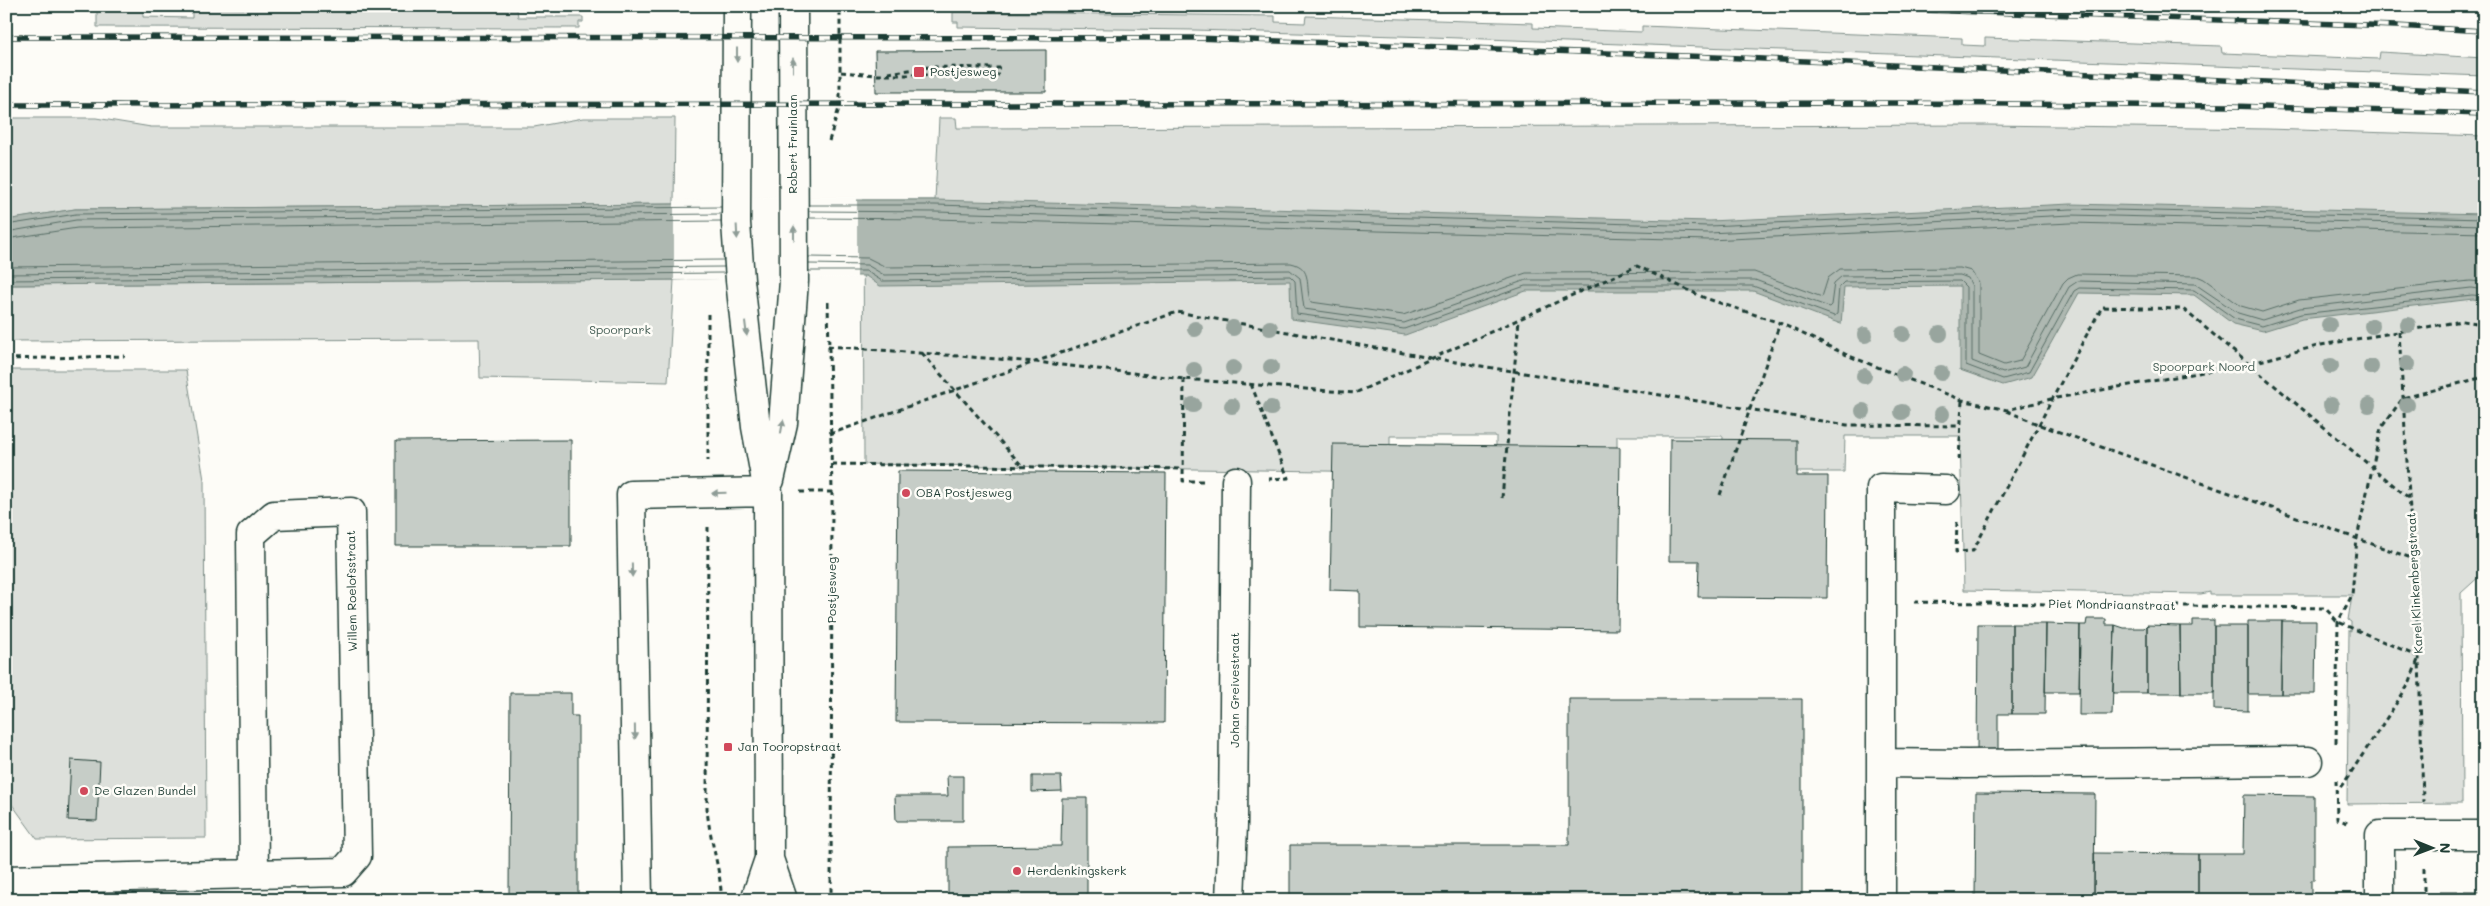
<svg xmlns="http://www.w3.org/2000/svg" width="2490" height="906" font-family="Mali,sans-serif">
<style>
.green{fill:#dde0db;stroke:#7e8e88}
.water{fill:#aeb8b1;stroke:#75877f}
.pier{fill:#fdfcf7}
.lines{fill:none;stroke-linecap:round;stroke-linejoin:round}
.shore{stroke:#586e66;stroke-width:1}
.building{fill:#c6cdc7;stroke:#1f3d34}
.minor-casing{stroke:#1f3d34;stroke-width:31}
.path{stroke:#1f3d34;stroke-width:3;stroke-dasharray:5 4;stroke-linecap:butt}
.minor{stroke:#fdfcf7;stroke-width:28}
.rail-casing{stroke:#1f3d34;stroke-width:5.5}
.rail{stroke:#fdfcf7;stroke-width:4;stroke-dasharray:11;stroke-linecap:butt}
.tree{fill:#98a59e}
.oneway{fill:#8e9c96}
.poi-dot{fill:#d1495b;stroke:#fdfcf7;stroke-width:2}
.labels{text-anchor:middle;stroke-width:5;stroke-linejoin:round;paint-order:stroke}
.poi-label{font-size:12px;fill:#1f3d34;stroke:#fdfcf7;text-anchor:start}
.street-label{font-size:12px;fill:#1f3d34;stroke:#fdfcf7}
.park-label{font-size:12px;fill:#455e55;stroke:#fdfcf7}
</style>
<rect width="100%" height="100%" fill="#fdfcf7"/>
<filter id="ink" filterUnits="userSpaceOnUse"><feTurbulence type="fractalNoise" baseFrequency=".02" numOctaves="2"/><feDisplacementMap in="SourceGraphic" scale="10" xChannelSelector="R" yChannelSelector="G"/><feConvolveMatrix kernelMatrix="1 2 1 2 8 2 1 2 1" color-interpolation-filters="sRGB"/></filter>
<g filter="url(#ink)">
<path class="green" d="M192,9L517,10L518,17H583V22H579V28L97,27V10H143V17L192,18Z
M953,12L1275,16V22L1305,23L1306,16L1533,23V28L1642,32V26L1962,38V45L1985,46V38L2221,46L2222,53L2379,59L2380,52L2484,58V76L1432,37L1195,30L958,27V22H953Z
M6,118H96L151,127H534L583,118H675L674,204L75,209L8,220Z
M939,118H956L957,128L1989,125L2267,129L2484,136L2482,574L2461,593L2462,803L2347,804L2349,630L2351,631V622L2348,620L2352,595H2210V592L2201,594L1964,590L1960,436H1845L1844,472H1722L1723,436H1617V472H1496V436H1390V472L864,464L863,200H935Z
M674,280L668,382L480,378L479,339L7,341L8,285Z
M9,370H186L204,480L206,838L37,839L6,796Z"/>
<path class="water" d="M796,200H935L1709,221L2071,204L2484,214V301L2473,299L2302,319L2263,331L2233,324L2194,295L2079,293L2032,377L2003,385L1960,370V286L1844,287L1841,324L1753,291H1526L1405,335L1291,319L1290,281L880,286L866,276H796L674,280L6,285V220L75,209L674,204Z"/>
<path class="pier" d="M795,197H857V278L674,280V201Z"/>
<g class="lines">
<path class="shore" d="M809,205H935L1709,226L2071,209L2484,219
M809,211L935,212L1709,233L2071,215L2484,225
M809,218L934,219L1709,240L2071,223L2484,233
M6,225L76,214L721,207
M6,232L76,220L721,214
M6,239L77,228L721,221
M809,257L868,258L886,267L1291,263C1314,268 1304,287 1311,302L1403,315L1526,273L1754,272L1822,297L1828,278L1840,269L1960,268L1971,271L1979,283V355L2004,365L2020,361L2063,283L2068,278L2077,274L2197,276L2204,279L2241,306L2262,312L2299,300L2470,281L2484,282
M809,264L867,265L884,275L1290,270L1300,278L1304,309L1404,323L1526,280H1755L1829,307L1831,305L1834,283L1842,276L1960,275L1968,278L1972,286V361L2003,373L2025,367L2069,287L2078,281L2195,284L2238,313L2262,320L2300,308L2471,288L2484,290
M6,267L724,260
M809,271H866L882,281L1290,276L1295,281L1297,314L1404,329L1525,286H1753L1834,316L1837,314L1839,287L1844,282L1960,281L1966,287V365L2003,379L2029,372L2074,291L2079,288L2194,290L2235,319L2262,326L2301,314L2472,295L2484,296
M6,274L724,267
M6,280L724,273"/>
</g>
<path class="building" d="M1046,50V92H876L875,51Z
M1670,439L1797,440V476H1828L1827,598L1698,597L1699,561H1669Z
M571,440V546H396V441Z
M1333,444L1620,447L1618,630L1360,627V591L1330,590Z
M898,471L1166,473L1164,723L896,722Z
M2482,471H2484V574H2482Z
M2482,574H2484V676H2482Z
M2087,619H2106V625H2115L2112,715H2079L2080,625H2086Z
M2193,620H2214V693H2181L2180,626H2193Z
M2248,621H2282L2281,694H2248Z
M2282,621H2316L2315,694H2281Z
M1978,624H2012V714H1998V753H1977Z
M2012,624H2046L2045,714H2012Z
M2046,624L2080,625L2079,692H2045Z
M2115,625L2124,628H2144L2147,625V693H2113Z
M2147,625L2180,626L2181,693H2147Z
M2214,626H2248V711L2214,710Z
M2482,676H2484V779H2482Z
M510,693H571V716H578V900H509Z
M1569,699H1802V900H1290V845H1569Z
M71,760L100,762L97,821L68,820Z
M947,776H963V821H896L895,796H948Z
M1032,776H1061L1062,791L1032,792Z
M1976,793L2095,794L2094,900H1975Z
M2244,795L2314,796V880H2311V898L2314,900H2198V854H2243Z
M1062,798H1087V900H960V896H948V847L1061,846Z
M2094,853L2198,854V900H2094Z
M2440,892H2484V900H2440Z"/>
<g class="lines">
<defs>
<path id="minor" d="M737,6L736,223L740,280L756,427L768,492L769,859L755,900
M770,480L783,423L794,281L793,6
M351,512L357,856L343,872L254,874L251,535L274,515Z
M1881,763L1967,764L2308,761
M769,859L783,900
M6,880L254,874
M638,900L631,495L768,492
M1230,900L1233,825L1236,481
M1881,900V488L1946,490
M2380,900V835H2484"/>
</defs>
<use href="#minor" class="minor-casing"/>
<path class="path" d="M841,72L877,75H1000
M888,73L929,67L1000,68
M829,141L840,105V13L838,6
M828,302L832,492L831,900
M708,314V461
M2399,332L2419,657L2423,802
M828,346L1036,362L1184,379L1355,393L1637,266L1705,298L1780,323L1849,356L1962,400L2007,410L2051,399L2248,364L2321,345L2462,321L2484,324
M922,353L1022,466
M6,359L125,356
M1184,379L1183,481H1203
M1251,384L1288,478L1269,479
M2007,411L2040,425L2414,559
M830,434L1177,312L1431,358L1847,425L1961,426
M1959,460L1962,400
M832,464L1183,469
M800,492H832
M1720,495L1780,323
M1502,498L1519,320
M1957,522L1956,552L1973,551C2016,469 2057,388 2102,307L2183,309L2410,499
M708,527L707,808C709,837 719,863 721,891
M1914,602L2325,608L2338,622L2419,657L2409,684L2346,780L2337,791
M2336,743L2338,622L2352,595L2357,538L2381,428L2403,398L2484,377
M2336,780L2337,819L2350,824
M2424,868V900"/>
<use href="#minor" class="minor"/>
<defs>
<path id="rail" d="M1805,6L2396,26L2484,31
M2455,6L2484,8
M6,37L1195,38L1741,58L2484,92
M6,105L1899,103L2232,106L2484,114"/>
</defs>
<use href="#rail" class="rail-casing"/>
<use href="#rail" class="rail"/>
</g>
<g class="tree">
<circle cx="2329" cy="325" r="8"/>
<circle cx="2408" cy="325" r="8"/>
<circle cx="2372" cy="326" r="8"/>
<circle cx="1233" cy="328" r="8"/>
<circle cx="1270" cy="328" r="8"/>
<circle cx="1195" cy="329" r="8"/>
<circle cx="1903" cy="334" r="8"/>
<circle cx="1940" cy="334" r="8"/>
<circle cx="1865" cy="335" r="8"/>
<circle cx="2407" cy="364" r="8"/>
<circle cx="2331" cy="366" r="8"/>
<circle cx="1271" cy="367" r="8"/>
<circle cx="2371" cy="367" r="8"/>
<circle cx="1233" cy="368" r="8"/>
<circle cx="1194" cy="370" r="8"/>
<circle cx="1941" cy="373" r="8"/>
<circle cx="1903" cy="374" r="8"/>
<circle cx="1864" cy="376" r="8"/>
<circle cx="1193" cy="405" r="8"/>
<circle cx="2331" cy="405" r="8"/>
<circle cx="2369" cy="405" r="8"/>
<circle cx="2407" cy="405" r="8"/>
<circle cx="1232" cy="406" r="8"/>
<circle cx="1271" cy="408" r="8"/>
<circle cx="1863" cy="411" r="8"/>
<circle cx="1902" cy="412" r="8"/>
<circle cx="1942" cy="414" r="8"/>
</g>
<defs><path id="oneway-solid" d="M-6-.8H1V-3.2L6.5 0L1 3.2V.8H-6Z" transform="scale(1.25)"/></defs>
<g class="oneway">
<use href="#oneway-solid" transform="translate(737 55) rotate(90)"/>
<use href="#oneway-solid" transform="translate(793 65) rotate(-90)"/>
<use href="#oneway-solid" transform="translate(737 232) rotate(87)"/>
<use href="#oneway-solid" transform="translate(794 233) rotate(-90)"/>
<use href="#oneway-solid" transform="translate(746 329) rotate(83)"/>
<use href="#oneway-solid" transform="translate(782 427) rotate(-80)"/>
<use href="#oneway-solid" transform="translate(719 493) rotate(178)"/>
<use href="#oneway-solid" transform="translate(632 570) rotate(89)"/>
<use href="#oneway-solid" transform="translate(635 732) rotate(89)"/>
</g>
</g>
<g class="poi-dot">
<rect x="913" y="66" width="12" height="12" rx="2.5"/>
<circle cx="906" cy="493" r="5"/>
<rect x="723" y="742" width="10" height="10" rx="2.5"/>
<circle cx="84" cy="791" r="5"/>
<circle cx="1017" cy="871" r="5"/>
</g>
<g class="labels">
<g class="poi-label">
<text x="930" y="76">Postjesweg</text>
<text x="916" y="497">OBA Postjesweg</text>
<text x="738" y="751">Jan Tooropstraat</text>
<text x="94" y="795">De Glazen Bundel</text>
<text x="1027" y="875">Herdenkingskerk</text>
</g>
<g class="street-label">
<text transform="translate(793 144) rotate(-90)" y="4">Robert Fruinlaan</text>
<text transform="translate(2415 583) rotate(-93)" y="4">Karel Klinkenbergstraat</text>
<text transform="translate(832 590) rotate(-90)" y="4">Postjesweg</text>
<text transform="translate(352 591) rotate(-91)" y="4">Willem Roelofsstraat</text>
<text transform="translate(2112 605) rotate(1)" y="4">Piet Mondriaanstraat</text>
<text transform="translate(1235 690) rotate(-90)" y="4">Johan Greivestraat</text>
</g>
<g class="park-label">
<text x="620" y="334">Spoorpark</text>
<text x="2204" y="371">Spoorpark Noord</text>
</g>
</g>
<rect width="2490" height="906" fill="none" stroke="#fdfcf7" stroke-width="25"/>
<rect x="12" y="12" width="2465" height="881" fill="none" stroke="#1f3d34" stroke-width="2" filter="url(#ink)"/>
<g transform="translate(2432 848) rotate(91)" stroke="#fdfcf7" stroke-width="4" paint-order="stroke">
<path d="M0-4L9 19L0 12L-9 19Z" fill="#1f3d34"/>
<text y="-8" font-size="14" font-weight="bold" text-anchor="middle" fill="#1f3d34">N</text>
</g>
</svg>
